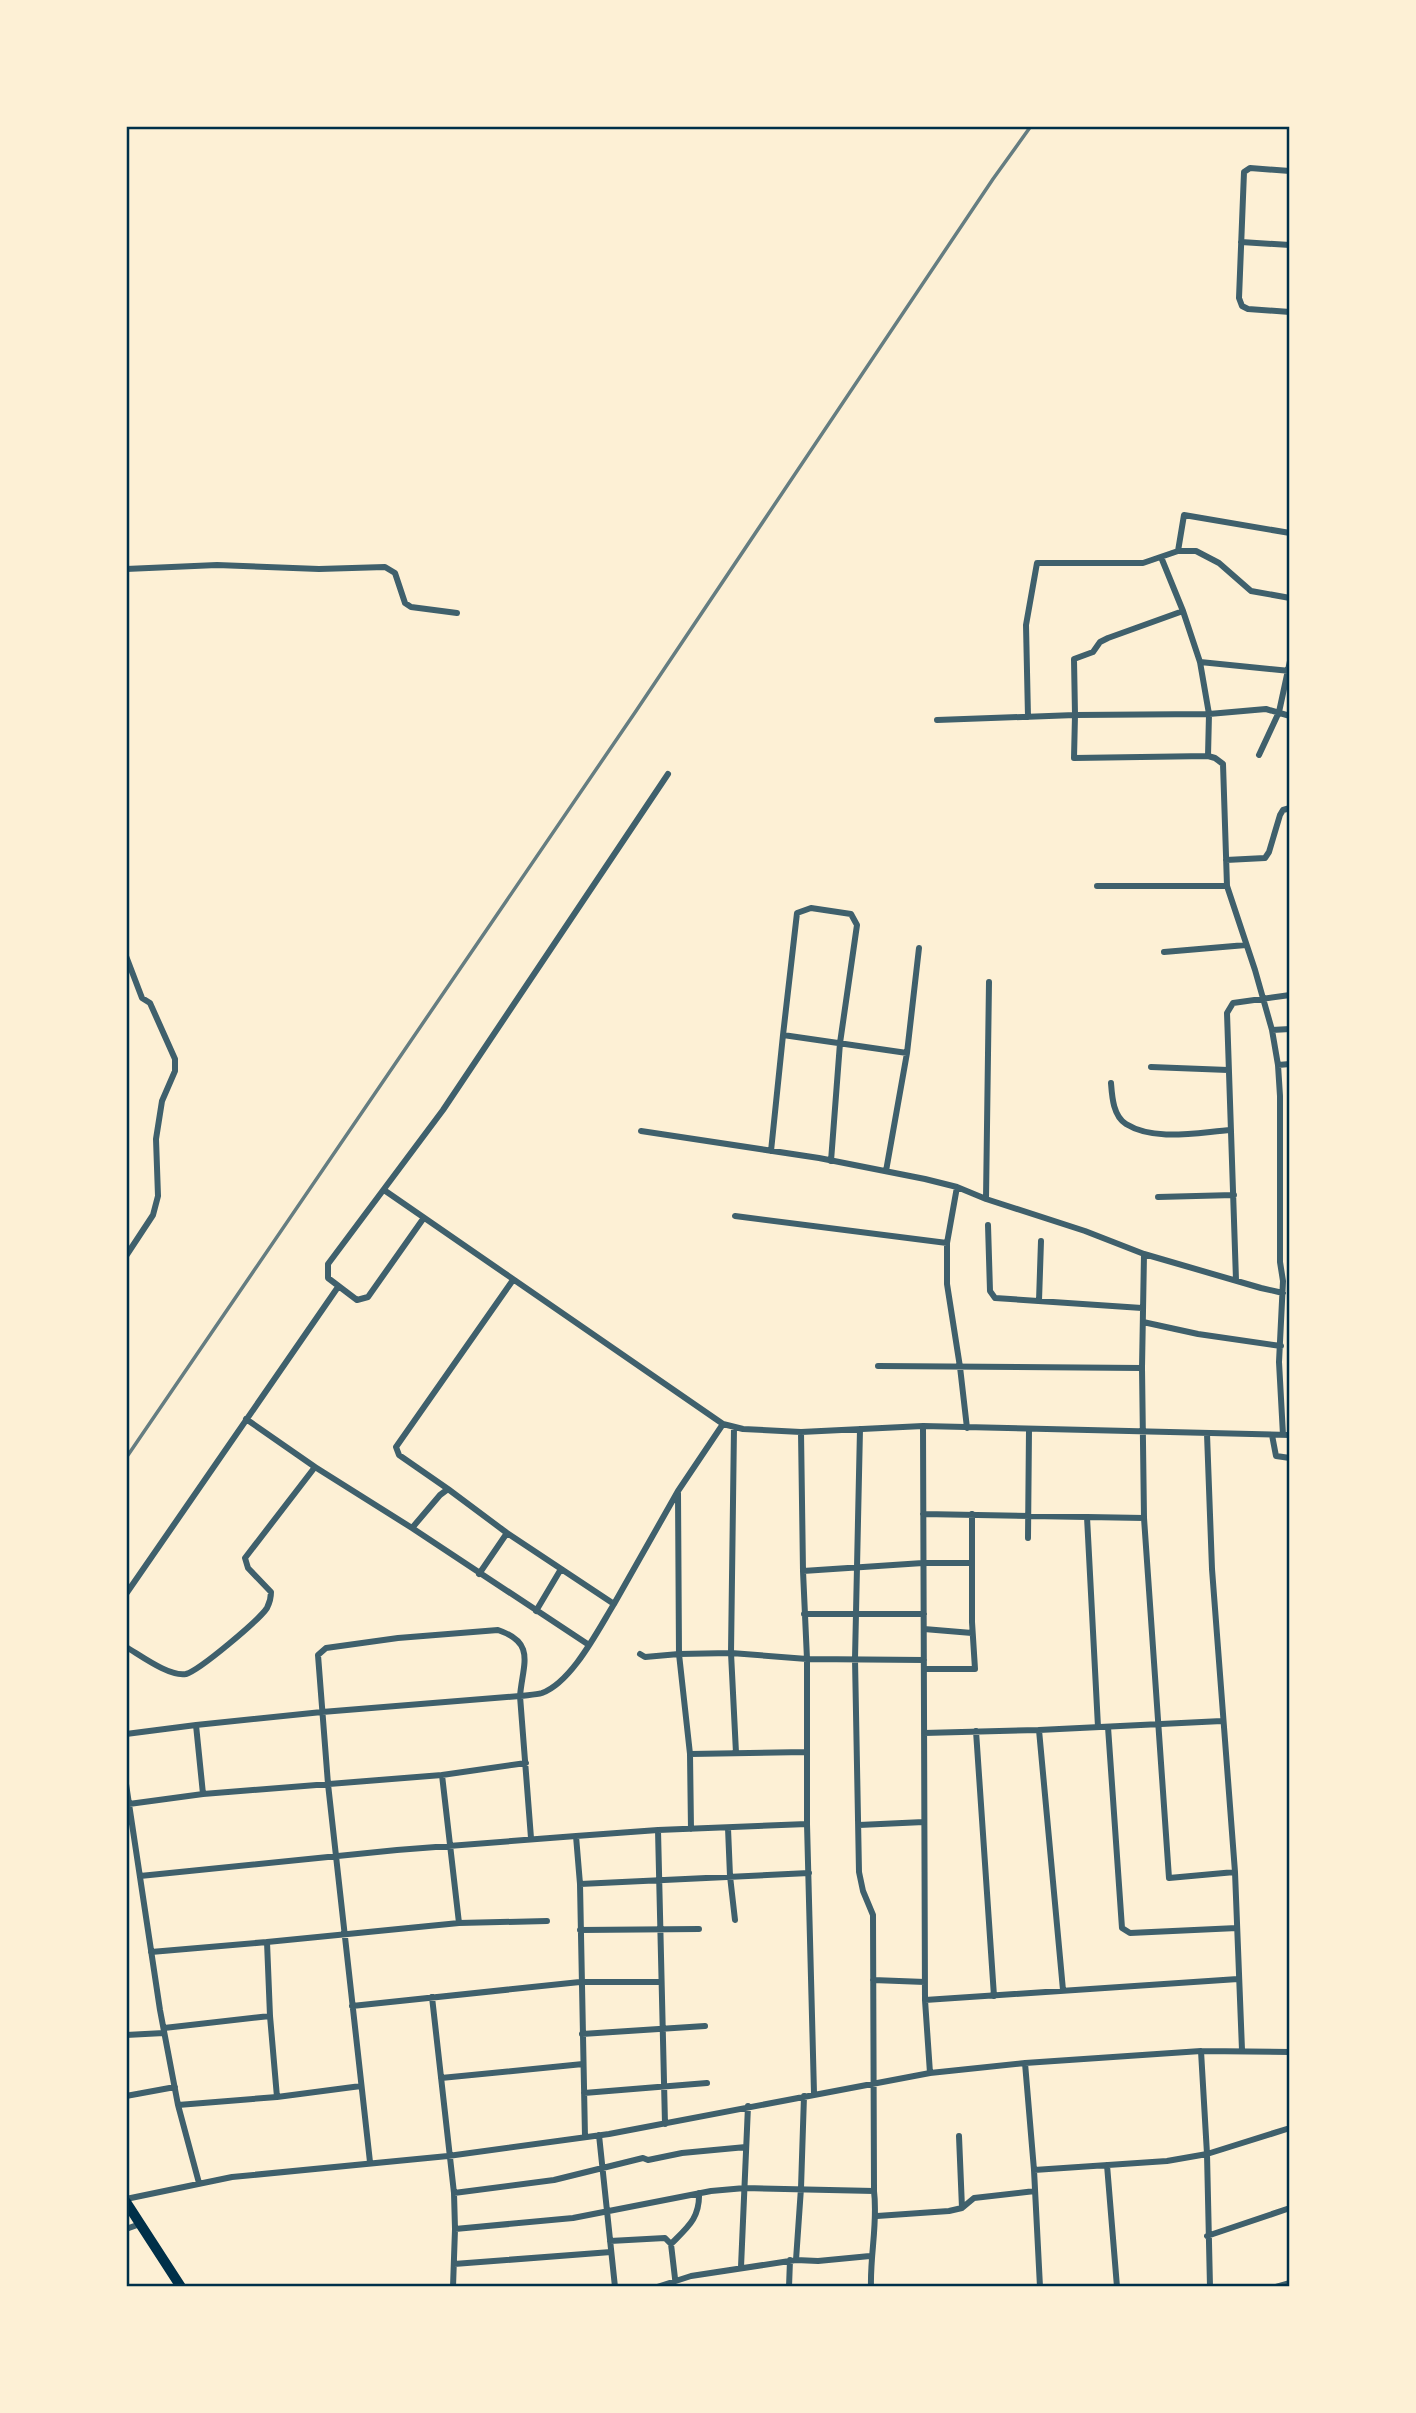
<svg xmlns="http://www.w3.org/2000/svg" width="1416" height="2413" font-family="Mulish,sans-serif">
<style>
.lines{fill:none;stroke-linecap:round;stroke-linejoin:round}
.minor{stroke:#3f606c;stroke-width:6}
.trunk{stroke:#003049;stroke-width:10}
.rail{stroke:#657d81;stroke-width:3.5}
.neatline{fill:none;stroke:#003049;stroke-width:2.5}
</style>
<rect width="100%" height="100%" fill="#fdf0d5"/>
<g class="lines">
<path class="minor" d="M1290,171L1250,168L1244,172L1239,298L1242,306L1248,309L1290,312
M1241,242L1290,245
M1178,551L1184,515L1290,533
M1161,557L1183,611
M126,569L217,565L319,569L385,567L395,573L405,603L411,607L457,613
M1183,611L1200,662L1209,714L1075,715L1074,659L1093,652L1100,642L1108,638Z
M1200,662L1290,671
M1028,717L1026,625L1037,563H1143L1178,551H1196L1219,563L1251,591L1290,598
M937,720L1075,715L1074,758L1208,756L1215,758L1223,764L1227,886L1255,970L1272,1030L1278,1065L1280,1096V1262L1283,1281L1279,1362L1283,1435
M1259,755L1279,712L1290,661
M1208,756L1209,714L1266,709L1290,716
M1226,860L1265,858L1269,852L1280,815L1283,810L1290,808
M1097,886H1227
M1164,952L1246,945
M126,956L142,998L150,1003L175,1059V1071L162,1101L156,1139L158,1196L153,1215L126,1256
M1272,1030L1290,1029
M1278,1065L1290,1064
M1151,1067L1228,1070
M1111,1083C1112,1096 1113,1116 1126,1124C1155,1142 1199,1132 1231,1130
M641,1131L819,1158L925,1179L957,1187L986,1199L1085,1231L1144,1254L1261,1288L1283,1293
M771,1151L783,1035
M831,1161L840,1043L857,925L851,914L811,908L797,913L783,1035L907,1053
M886,1171L907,1053L919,948
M957,1187L947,1243V1284L960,1367L967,1428
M384,1190L723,1424L743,1429L801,1432L923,1426L1290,1435
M1158,1197L1234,1195
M986,1199L989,982
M735,1216L947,1243
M423,1219L368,1297L357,1300L328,1278V1264L443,1110L668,774
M988,1225L990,1291L995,1298L1142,1308
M1144,1254L1142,1368L1144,1518L1169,1878L1235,1872
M1236,1280L1227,1013L1233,1003L1290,995
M1039,1301L1041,1241
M1143,1322L1198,1334L1281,1346
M878,1366L1142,1368
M246,1419L315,1467
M923,1426L925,2000L930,2073
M734,1427L731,1653L807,1659L924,1660
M801,1432L803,1571L807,1659V1824L814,2093
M1207,1434L1212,1569L1235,1872L1242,2050
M1272,1435L1276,1456L1290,1458
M448,1489L399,1455L396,1447L513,1280
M678,1493L679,1654L731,1653L736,1753
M923,1514L1144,1518
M1087,1517L1098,1727
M412,1528L589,1645
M1028,1538L1029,1429
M803,1571L923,1563H972
M479,1574L507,1533
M126,1594L338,1287
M536,1611L561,1569
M804,1614H924
M924,1629L972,1633
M126,1647C140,1655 169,1677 186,1674C200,1670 259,1620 267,1608C270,1602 271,1598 271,1592L248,1568L245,1558L315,1467L412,1528L440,1495L448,1489L507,1533L614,1604L678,1491L723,1424
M640,1654L645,1657L679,1654L690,1754L691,1829
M924,1669H975L972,1622V1514
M196,1725L322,1712L520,1696L531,1838
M1108,1727L1122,1928L1130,1933L1237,1928
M1039,1730L1063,1990
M976,1731L994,1996
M924,1733L1039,1730L1222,1721
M126,1734L196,1725L203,1794
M690,1754L806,1752
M442,1775L526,1763
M126,1784L160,2010L178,2105L199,2183
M129,1804L203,1794L442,1775L459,1923
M859,1825L924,1822
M728,1828L730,1876L735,1920
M576,1836L658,1830
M140,1876L397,1850L576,1836L580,1884L585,2137
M580,1884L809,1873
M580,1930L699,1929
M267,1942L459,1923L547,1921
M151,1952L267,1942L270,2016
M873,1980L925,1982
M432,1997L454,2193L455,2229L453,2287
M925,2000L1238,1979
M352,2006L580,1982H661
M164,2028L270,2016L277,2097
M582,2034L705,2026
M126,2035L164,2033
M1201,2051L1207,2154L1210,2287
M1025,2063L1034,2170L1040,2287
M441,2078L583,2064
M584,2093L707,2083
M126,2096L175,2087
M178,2105L277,2097L361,2086
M665,2124L658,1830L807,1824
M599,2135L615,2287
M959,2136L962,2208
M370,2162L328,1784L318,1655L326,1648L398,1638L498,1630C536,1643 523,1663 520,1696C527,1695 536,1695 542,1693C572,1682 598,1630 614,1604
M1107,2165L1117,2287
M1034,2170L1167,2161L1207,2154L1290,2128
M454,2193L554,2180L643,2158L648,2160L682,2153L746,2147
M126,2199L232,2177L448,2156L609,2134L930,2073L1025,2063L1201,2051L1290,2052
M877,2216L949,2211L962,2208L974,2198L1035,2191
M126,2229L140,2224
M455,2229L573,2218L711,2191L745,2188L874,2191L873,1915L863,1891L859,1872L855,1659L860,1429
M1207,2236L1290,2208
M610,2241L665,2238L671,2244L676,2287
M671,2244C688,2227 700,2218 699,2193
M796,2260L818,2261L870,2256
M454,2264L611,2252
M741,2267L748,2106
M657,2287L691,2276L796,2260L801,2188L804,2096
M789,2287L790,2260
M871,2287C870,2254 878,2223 874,2191
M1276,2287L1290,2283"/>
<path class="trunk" d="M126,2202L181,2287"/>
<path class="rail" d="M126,1458L636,711L993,179L1031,126"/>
</g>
<rect width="1416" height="2413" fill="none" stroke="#fdf0d5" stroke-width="256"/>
<rect x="128" y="128" width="1160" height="2157" class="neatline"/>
</svg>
